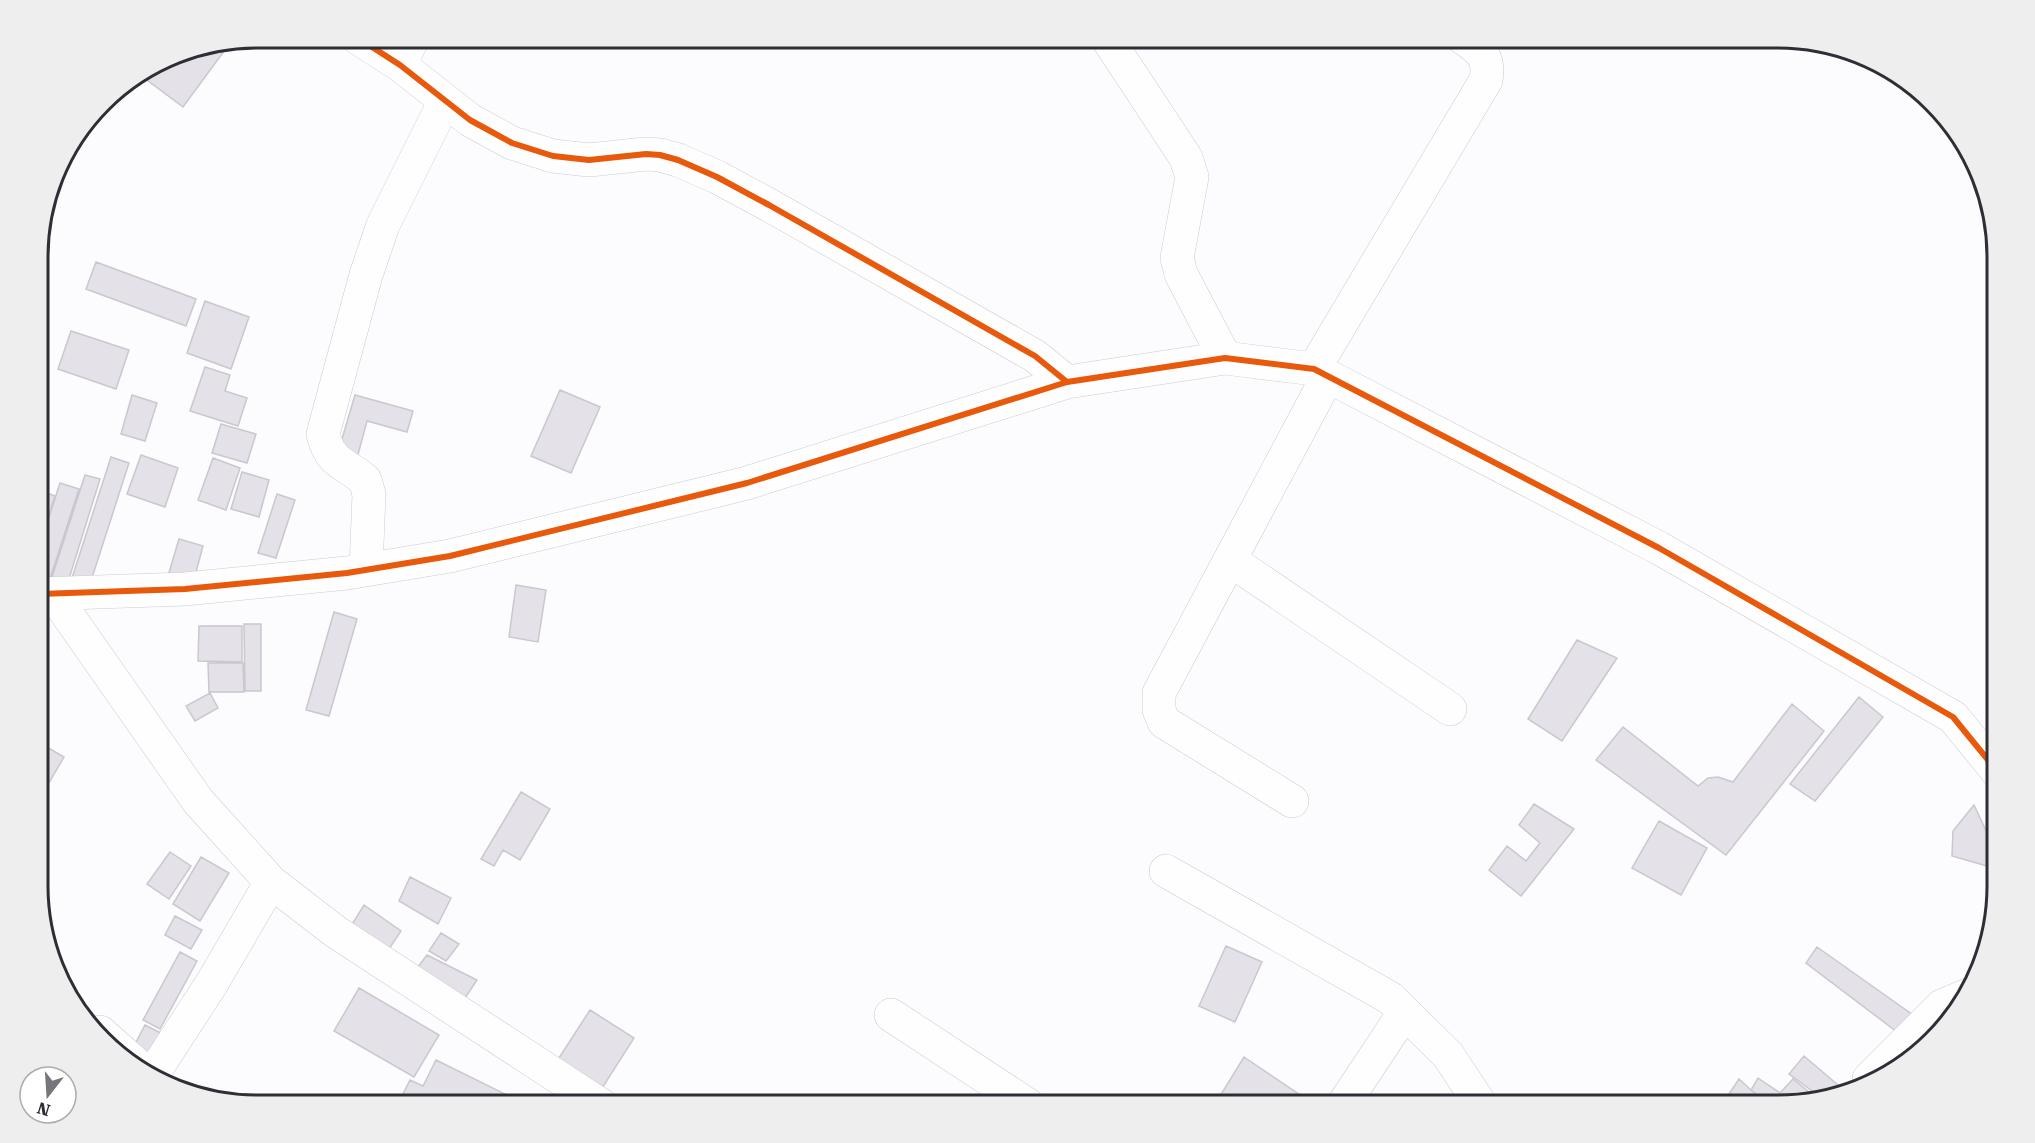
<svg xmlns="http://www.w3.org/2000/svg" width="2035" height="1143" font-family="'Roboto Serif',serif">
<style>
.building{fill:#e4e1e9;stroke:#c9c8cd;stroke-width:1.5}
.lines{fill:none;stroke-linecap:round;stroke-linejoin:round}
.minor-casing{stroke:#cccbd0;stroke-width:34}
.major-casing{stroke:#cccbd0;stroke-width:34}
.minor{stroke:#fffeff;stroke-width:33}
.major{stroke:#fffeff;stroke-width:33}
.cycleway-casing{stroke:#fff;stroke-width:10}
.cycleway{stroke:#e8590c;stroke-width:6}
.rim{fill:none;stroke:#2f2d35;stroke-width:3}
</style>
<rect width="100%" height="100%" fill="#fcfbfe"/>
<path class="building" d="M230,43L183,107L143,77L149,69L174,54Z
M96,262L196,299L186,326L86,289Z
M205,301L249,317L231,369L187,353Z
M71,331L129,350L116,389L58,369Z
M205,367L230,375L225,391L247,398L238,426L190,411Z
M560,390L600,407L571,473L531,456Z
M132,395L157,403L145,441L121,434Z
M355,395L413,411L407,432L367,421L356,462L337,456Z
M221,424L256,434L247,463L212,453Z
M141,455L178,468L165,507L127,494Z
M111,457L129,463L89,587L71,581Z
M213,458L240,468L226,510L198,500Z
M242,472L269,480L259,517L231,509Z
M85,475L100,479L67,585L51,580Z
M60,483L79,489L50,579L39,576V548Z
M39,490L55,496L39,546Z
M277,494L295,500L276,558L258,553Z
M179,539L203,546L193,583L168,576Z
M516,585L546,590L538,642L509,637Z
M334,612L357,619L329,716L306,710Z
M244,624H261V691H245Z
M199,626H242V662L198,661Z
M1577,640L1617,658L1562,741L1528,719Z
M208,663H243L244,692H209Z
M210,693L218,708L195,721L186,706Z
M1859,697L1883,717L1815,801L1790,784Z
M1792,704L1824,731L1726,855L1596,760L1623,727L1698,786L1708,778L1718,777L1733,782Z
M45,746L64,757L39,800V756Z
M521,792L550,809L520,860L503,850L494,866L481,859Z
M1534,804L1574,829L1521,896L1489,870L1507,846L1526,861L1540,843L1519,825Z
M1974,805L1989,837L1987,866L1952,856L1953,831Z
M1659,821L1707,848L1681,895L1632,868Z
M170,852L191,866L169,899L147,884Z
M201,857L229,873L200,921L173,904Z
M410,877L451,898L438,924L399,901Z
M364,905L401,931L385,955L348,931Z
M175,916L202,930L191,949L165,935Z
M441,933L459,944L446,961L429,951Z
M1226,946L1262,962L1235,1022L1199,1006Z
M1817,947L1913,1015L1901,1035L1806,963Z
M180,952L197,961L160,1029L143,1020Z
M427,955L477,980L459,1007L411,976Z
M359,988L439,1035L414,1077L334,1031Z
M590,1010L634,1038L599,1093L555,1064Z
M145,1025L167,1036L153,1062L132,1050Z
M1804,1056L1838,1085L1832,1091L1819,1096L1789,1074Z
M1244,1057L1315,1105H1234L1220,1096Z
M436,1060L515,1099L511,1105H407L399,1102L410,1080L423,1086Z
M1758,1078L1780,1093L1793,1079L1815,1097L1792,1105H1771L1751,1090Z
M1739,1079L1751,1090L1768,1105L1723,1103Z"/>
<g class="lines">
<defs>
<path id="minor" d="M358,38L400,65L470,120L512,143L553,156L589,160L646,154L660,155L678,160L717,177L769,205L1035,356L1067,382
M1107,38L1186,158L1192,177L1177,258L1181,274L1225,358
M400,65L413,38
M1314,369L1486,80C1490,56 1481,51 1463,38
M1230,560L1450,709
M366,570L369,494L365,480C345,463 330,464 323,434L366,275L383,225L445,101
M39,594L185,589L347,573L450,556L747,483L1067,382L1225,358L1314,369L1659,548L1953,717L1997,771
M53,594L198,801L271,882L336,932L601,1105
M1292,801L1164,722L1159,710V693L1328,376
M1166,871L1390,998L1448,1055L1481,1105
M891,1015L1028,1105
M100,1032L151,1077
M151,1077L212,983L271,882
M1343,1105L1404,1013"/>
<path id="major" d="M1869,1079L1942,1006L1968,995"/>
</defs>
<use href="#minor" class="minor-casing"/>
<use href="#major" class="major-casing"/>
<use href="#minor" class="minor"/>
<use href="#major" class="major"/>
<defs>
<path id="cycleway" d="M358,38L400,65L470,120L512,143L553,156L589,160L646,154L660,155L678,160L717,177L769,205L1035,356L1067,382
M39,594L185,589L347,573L450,556L747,483L1067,382L1225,358L1314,369L1659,548L1953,717L1997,771"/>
</defs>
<use href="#cycleway" class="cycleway-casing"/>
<use href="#cycleway" class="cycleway"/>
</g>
<path d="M0 0H2035V1143H0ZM257 48H1778A209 209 0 0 1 1987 257V886A209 209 0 0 1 1778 1095H257A209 209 0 0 1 48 886V257A209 209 0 0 1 257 48Z" fill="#eeeeef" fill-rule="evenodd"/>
<path class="rim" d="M257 48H1778A209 209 0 0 1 1987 257V886A209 209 0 0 1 1778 1095H257A209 209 0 0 1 48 886V257A209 209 0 0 1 257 48Z"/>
<g transform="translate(48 1095) rotate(197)"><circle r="28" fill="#ffffff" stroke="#acabae" stroke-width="1.5"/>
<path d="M0-4.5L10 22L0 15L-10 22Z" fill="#77757b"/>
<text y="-9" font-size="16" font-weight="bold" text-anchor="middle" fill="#2f2d35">N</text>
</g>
</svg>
